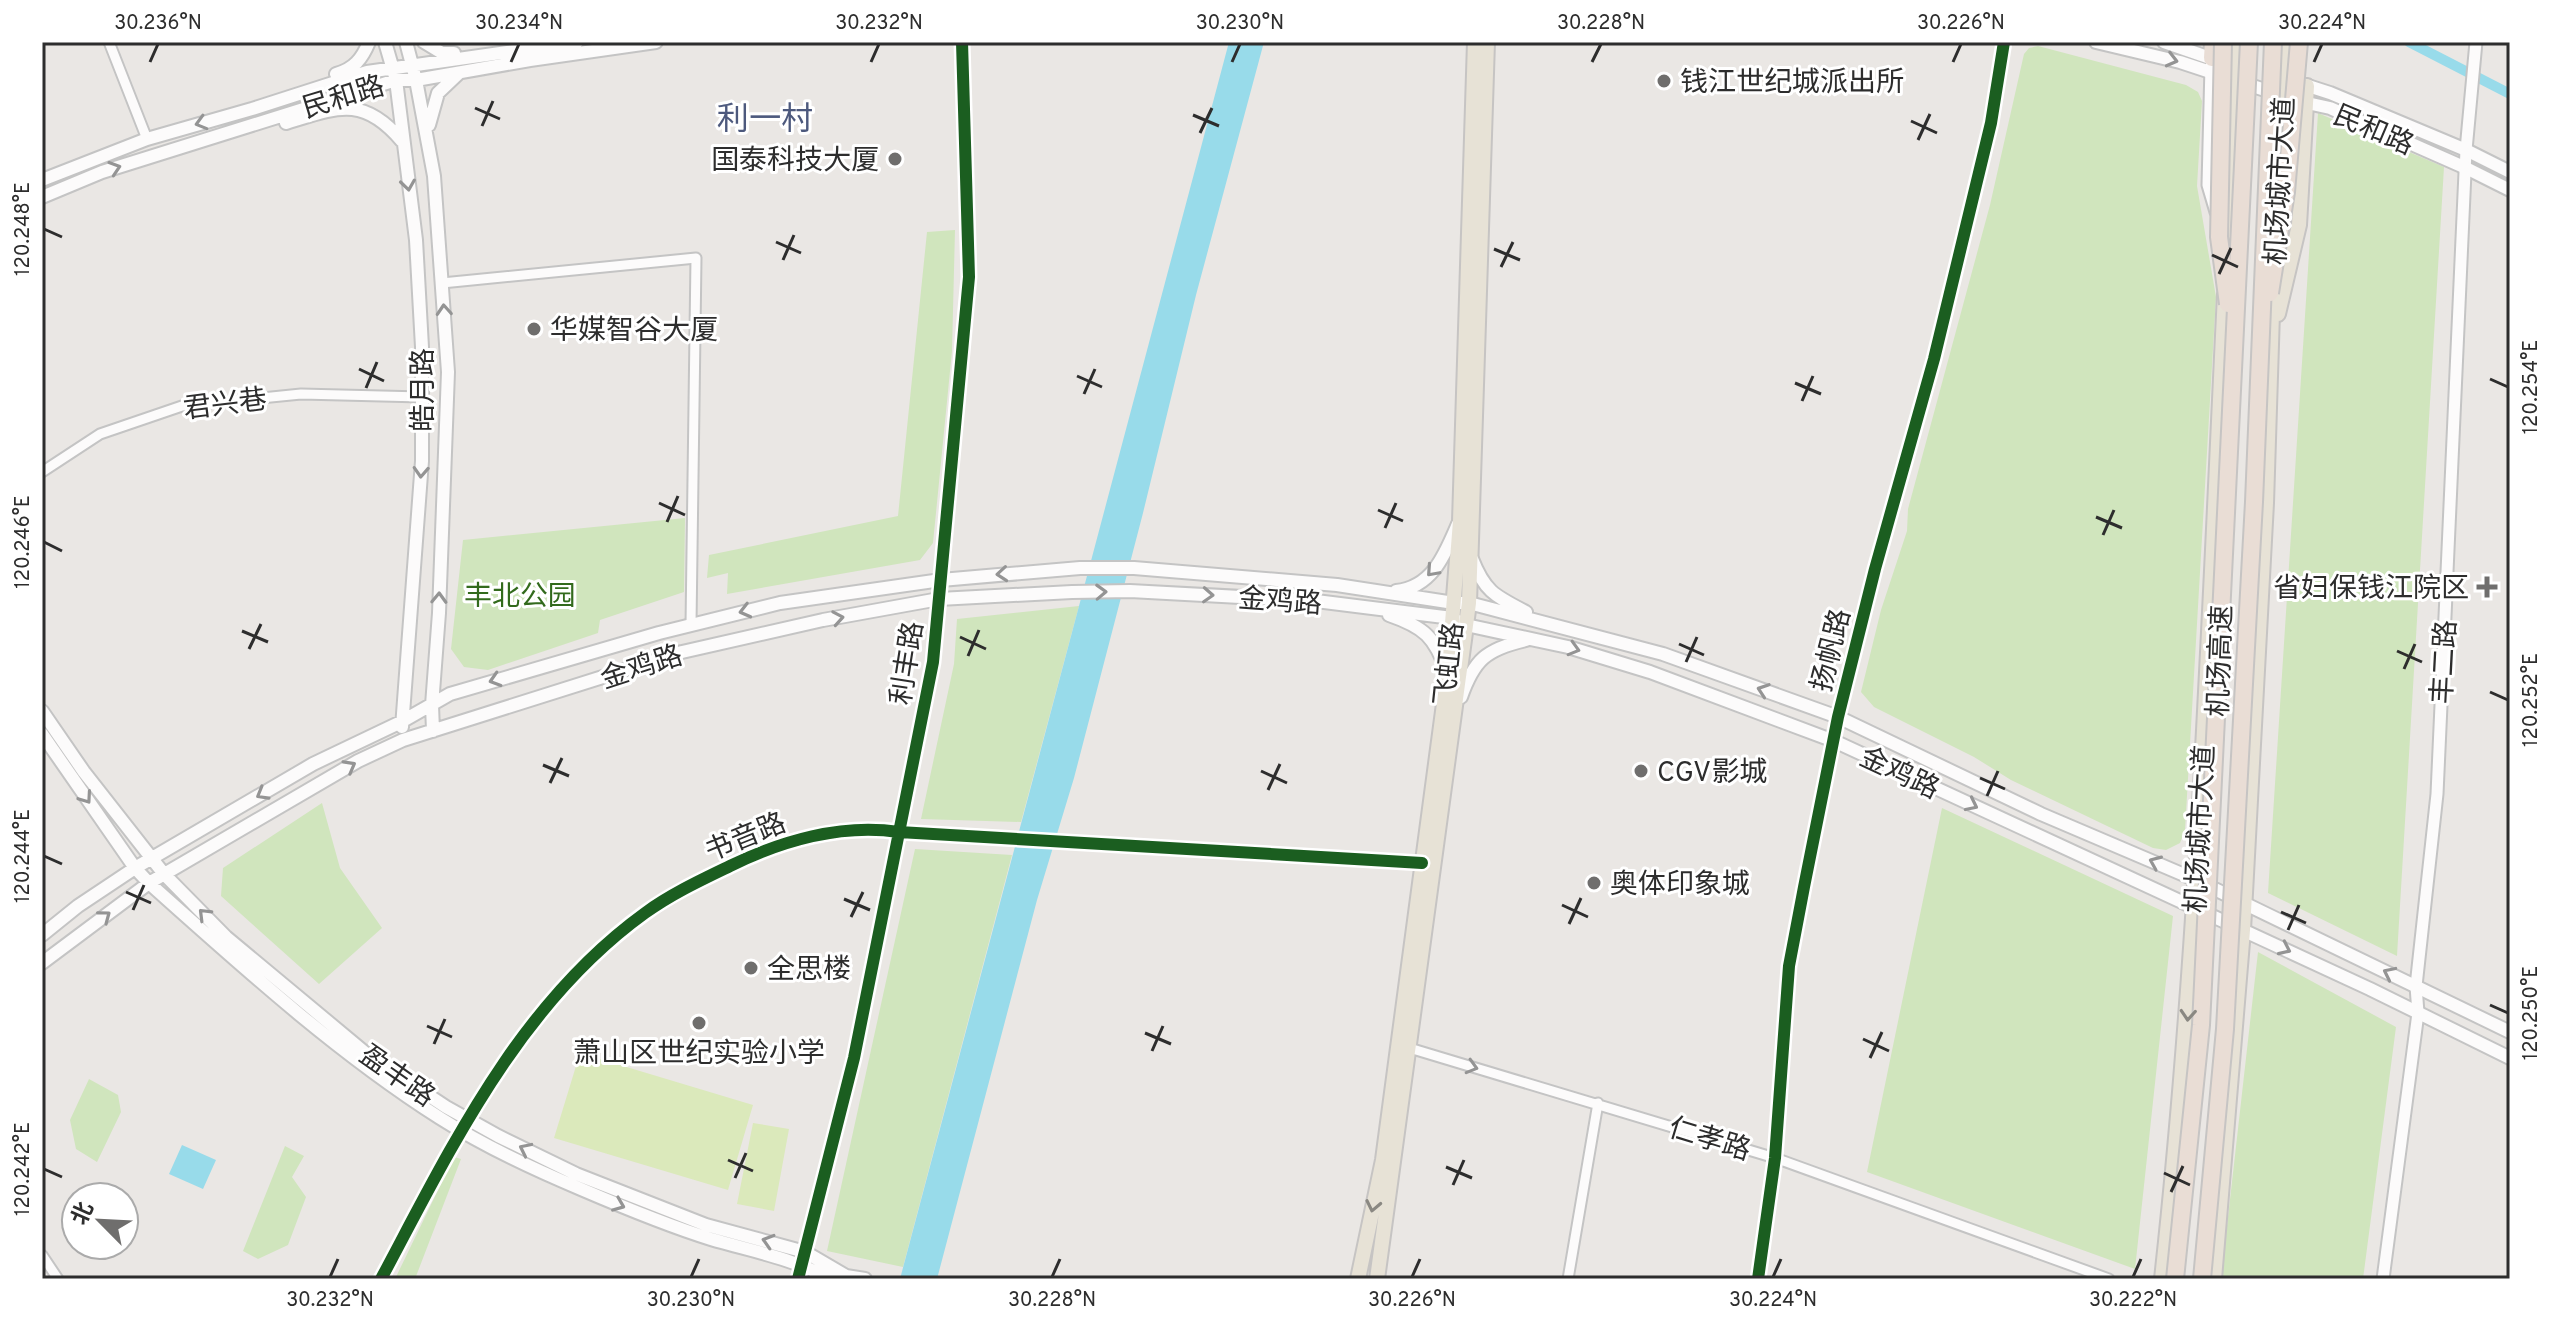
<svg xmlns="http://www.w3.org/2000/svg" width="2552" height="1321" font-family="Overpass,'Noto Sans SC',sans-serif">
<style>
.green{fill:#d0e5bd}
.pitch{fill:#dbe9bb}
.water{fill:#98dbea}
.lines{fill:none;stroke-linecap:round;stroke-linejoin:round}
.canal{stroke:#98dbea;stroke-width:10}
.minor-casing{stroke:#c4c4c4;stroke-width:13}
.tertiary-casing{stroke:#c4c4c4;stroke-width:15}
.secondary-casing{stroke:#c4c4c4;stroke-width:16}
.primary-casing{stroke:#c6c4c3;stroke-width:18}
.motorway-casing{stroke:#c6c4c3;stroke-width:20}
.minor{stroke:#fcfbfb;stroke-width:9}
.tertiary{stroke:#fcfbfb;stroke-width:11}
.secondary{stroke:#fcfbfb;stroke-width:12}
.primary{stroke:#e7e2d6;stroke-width:14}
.motorway{stroke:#e9ddd5;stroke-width:16}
.motorway-bridge-casing{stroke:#c6c4c3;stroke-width:20;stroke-linecap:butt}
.motorway-bridge{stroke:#e9ddd5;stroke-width:16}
.cycleway-casing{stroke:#fff;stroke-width:17}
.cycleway{stroke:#1b5e20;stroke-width:12}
.oneway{stroke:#949494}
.oneway2{stroke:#8a8882}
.ticks{fill:none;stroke:#2d2d2d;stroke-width:3}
.poi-dot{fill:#6f6e6d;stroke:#fff;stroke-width:3}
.labels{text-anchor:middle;stroke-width:6;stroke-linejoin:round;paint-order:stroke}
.poi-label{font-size:28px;fill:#2d2d2d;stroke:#fff;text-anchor:start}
.street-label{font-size:28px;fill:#2d2d2d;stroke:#fff}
.park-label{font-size:28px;fill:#326a1c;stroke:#fff}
.quarter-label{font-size:32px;fill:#4d597d;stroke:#fff}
.neatline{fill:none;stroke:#2d2d2d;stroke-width:3}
.ticks-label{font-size:20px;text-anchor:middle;fill:#2d2d2d}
</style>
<rect width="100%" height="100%" fill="#eae7e4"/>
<path class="green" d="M2038,46L2186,85L2198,92L2202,101L2197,186L2216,297L2185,830L2180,843L2166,850L2153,848L2011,780L1974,757L1874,707L1861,692L1881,610L1907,531L1908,509L1990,205L2024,54L2029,48Z
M2318,113L2444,167L2397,956L2268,893Z
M955,230L952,351L933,543L920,560L727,594L728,573L707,578L709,555L898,516L927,232Z
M685,518L684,592L600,620L598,633L488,670L464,667L451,649L463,540Z
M1079,606L1021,822L921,819L954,664L957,619Z
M322,803L340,868L382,928L319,984L221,896L223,868Z
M1942,808L2173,916L2135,1269L1867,1172Z
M915,849L1012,855L903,1267L827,1251Z
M2258,952L2396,1027L2363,1279H2221Z
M89,1079L118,1095L121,1112L97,1162L76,1149L70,1120Z
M285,1146L304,1156L292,1177L306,1197L288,1245L258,1259L243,1251Z
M454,1157L461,1159L415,1279H395Z"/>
<path class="pitch" d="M580,1053L753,1105L728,1190L554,1138Z
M753,1123L789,1129L774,1211L737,1204Z"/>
<path class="water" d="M1229,42H1264L1196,295L1143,513L1074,778L1037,900L937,1279H900Z
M182,1145L216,1160L203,1189L169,1174Z"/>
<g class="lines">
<path class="canal" d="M2409,42L2510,94"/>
<defs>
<path id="minor" d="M109,42L147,139
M442,283L696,258L691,625
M42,472L100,434L182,406L301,394L422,397
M1406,1047L1775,1158L2109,1279
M42,1255L58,1279
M381,1279C452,1146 519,1004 645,913C671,894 701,880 730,866C781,841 842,823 899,832L1422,863
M1568,1279L1598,1103"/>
<path id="tertiary" d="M2211,66L2208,185L2216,212
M798,1279L854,1058L933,662L969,277L962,42
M1758,1279L1775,1158L1789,966L1804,887L1838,717L1875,569L1934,359L1991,123L2004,42
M2383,1279L2418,1013L2416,986L2437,794L2466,150L2476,42"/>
<path id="secondary" d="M385,42L396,80L416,240L422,347V461L402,727
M406,42L416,80L434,176L448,372L439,613L432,705L433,731
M424,42L442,53H454
M2096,42L2180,62L2277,94
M2164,42L2216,60
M336,74C354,69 362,59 369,42
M2299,83L2330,93L2466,150L2510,172
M2298,101L2330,108L2466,168L2510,190
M286,123C338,107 363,95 402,141
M429,125L438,93L458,74
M42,180L147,139L252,109L367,72L577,42
M42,197L102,172L396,80H416L530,60L656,42
M1472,559C1485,592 1495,596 1526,612
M1396,591C1433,587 1445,554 1458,524
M1389,615C1424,627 1435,637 1447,672
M1461,697C1474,660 1486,649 1526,640
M42,711L84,772L164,874L226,937L369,1056L446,1107L498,1136L576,1174L706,1225L805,1252L846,1276L865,1279
M42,734L135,868L149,883C242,966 335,1051 440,1118C484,1146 533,1169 581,1189C623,1207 666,1225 711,1239C752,1251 792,1258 830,1279
M42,935L78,906L135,868L313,764L401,722L450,694L659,633L780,603L941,580L1080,568H1134L1337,585L1454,603H1469L1663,654L1838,717L2041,814L2196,880L2510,1032
M42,963L149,883L358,761L403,740L682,652L823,620L939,599L1072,592L1130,591L1316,601L1452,618L1466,625L1568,647L1650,672L1834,741L2370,989L2510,1058"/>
<path id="primary" d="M2277,209L2288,42
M2227,261L2238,42
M2278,314L2299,225L2307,86
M1358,1279L1383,1160L1448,674L1460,521L1475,42
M1377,1279L1469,603L1487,42
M2162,1279C2198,952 2209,623 2225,294
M2214,1279L2243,930L2266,503L2273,281"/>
<path id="motorway" d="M2212,58L2213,42"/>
</defs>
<use href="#minor" class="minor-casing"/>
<use href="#tertiary" class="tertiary-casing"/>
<use href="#secondary" class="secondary-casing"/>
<use href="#primary" class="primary-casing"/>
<use href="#motorway" class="motorway-casing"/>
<use href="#minor" class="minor"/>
<use href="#tertiary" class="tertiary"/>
<use href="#secondary" class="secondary"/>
<use href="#primary" class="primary"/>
<use href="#motorway" class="motorway"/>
<defs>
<path id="motorway-bridge" d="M2223,42L2219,237L2228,304
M2270,293L2286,192L2299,42
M2175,1279L2201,1025L2249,42
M2202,1279L2225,1029L2254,502L2273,42"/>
</defs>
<use href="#motorway-bridge" class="motorway-bridge-casing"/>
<use href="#motorway-bridge" class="motorway-bridge"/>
<defs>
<path id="cycleway" d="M381,1279C452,1146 519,1004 645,913C671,894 701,880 730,866C781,841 842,823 899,832L1422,863
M798,1279L854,1058L933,662L969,277L962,42
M1758,1279L1775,1158L1789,966L1804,887L1838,717L1875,569L1934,359L1991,123L2004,42"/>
</defs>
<use href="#cycleway" class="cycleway-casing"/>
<use href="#cycleway" class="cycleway"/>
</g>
<defs><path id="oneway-chevron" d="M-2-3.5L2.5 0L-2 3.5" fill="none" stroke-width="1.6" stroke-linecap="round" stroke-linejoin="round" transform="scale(2)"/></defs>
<g class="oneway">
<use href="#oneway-chevron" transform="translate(2172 60) rotate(14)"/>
<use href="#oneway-chevron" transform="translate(201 123) rotate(164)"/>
<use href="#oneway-chevron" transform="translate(115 168) rotate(-18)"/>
<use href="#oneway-chevron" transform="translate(408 185) rotate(82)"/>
<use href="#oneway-chevron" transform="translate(444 310) rotate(-94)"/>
<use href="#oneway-chevron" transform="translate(421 472) rotate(93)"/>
<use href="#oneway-chevron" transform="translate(1432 571) rotate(132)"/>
<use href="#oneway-chevron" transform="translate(1002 574) rotate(175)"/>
<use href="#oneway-chevron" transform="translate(1101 592) rotate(-2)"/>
<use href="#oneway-chevron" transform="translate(1208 595) rotate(3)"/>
<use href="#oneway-chevron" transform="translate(439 598) rotate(-88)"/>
<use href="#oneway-chevron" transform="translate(745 611) rotate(166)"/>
<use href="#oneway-chevron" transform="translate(838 618) rotate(-10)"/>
<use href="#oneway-chevron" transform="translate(1574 649) rotate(16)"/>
<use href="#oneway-chevron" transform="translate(495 680) rotate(163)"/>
<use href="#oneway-chevron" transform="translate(1763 690) rotate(-161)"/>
<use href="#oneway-chevron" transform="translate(350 766) rotate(-29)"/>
<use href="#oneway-chevron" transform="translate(262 794) rotate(150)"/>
<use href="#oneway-chevron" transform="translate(86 798) rotate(55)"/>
<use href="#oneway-chevron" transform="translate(1972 805) rotate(26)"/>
<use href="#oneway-chevron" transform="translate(2155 862) rotate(-157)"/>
<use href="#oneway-chevron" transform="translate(204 914) rotate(-135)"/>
<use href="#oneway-chevron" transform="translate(105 916) rotate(-37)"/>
<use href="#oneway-chevron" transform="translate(2285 949) rotate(25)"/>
<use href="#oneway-chevron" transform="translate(2389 973) rotate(-154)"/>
<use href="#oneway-chevron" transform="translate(1472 1067) rotate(16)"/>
<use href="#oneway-chevron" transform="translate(525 1149) rotate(-154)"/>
<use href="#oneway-chevron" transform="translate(619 1205) rotate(22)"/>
<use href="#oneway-chevron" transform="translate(768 1241) rotate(-163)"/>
</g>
<g class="oneway2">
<use href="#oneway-chevron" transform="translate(2188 1015) rotate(94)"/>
<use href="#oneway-chevron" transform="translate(1373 1206) rotate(102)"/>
</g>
<path class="ticks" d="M150,62L158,44M511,62L519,44M871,62L879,44M1232,62L1240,44M1592,62L1601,44M1953,62L1961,44M2314,62L2322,44M475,108L500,119M1193,115L1219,126M1911,121L1937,133M482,126L493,101M1200,133L1212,108M1918,140L1930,114M44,229L62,237M776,242L801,253M1494,249L1520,260M2212,255L2238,267M783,260L794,235M1501,267L1513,242M2219,274L2231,248M359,369L384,381M1077,376L1102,387M2490,379L2508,387M1795,383L1821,394M366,388L377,362M1084,394L1095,369M1802,401L1813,376M659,503L685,515M1378,510L1403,521M2096,517L2122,528M667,522L678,496M1385,528L1396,503M2103,535L2114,510M44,542L62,551M242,631L268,642M960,637L986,649M1679,644L1704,655M249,649L261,624M2397,651L2422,662M968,656L979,630M1686,662L1697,637M2404,669L2415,644M2490,692L2508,700M543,765L569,776M1261,771L1287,783M1980,778L2005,789M550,783L562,758M1268,790L1280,764M1987,796L1998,771M44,856L62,864M126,892L151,903M844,899L870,910M1562,905L1588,917M133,910L144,885M2281,912L2306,923M851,917L863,892M1569,924L1581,898M2288,930L2299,905M2490,1005L2508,1013M427,1026L452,1037M1145,1033L1171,1044M1863,1039L1889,1051M434,1044L445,1019M1152,1051L1163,1026M1870,1058L1882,1032M728,1160L753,1171M1446,1167L1472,1178M44,1169L62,1177M2164,1173L2190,1185M735,1178L746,1153M1453,1185L1464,1160M2171,1192L2183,1166M330,1277L338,1259M691,1277L699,1259M1052,1277L1060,1259M1412,1277L1420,1259M1773,1277L1781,1259M2133,1277L2141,1259"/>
<g class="poi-dot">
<circle cx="1664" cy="81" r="8"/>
<circle cx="895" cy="159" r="8"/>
<circle cx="534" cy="329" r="8"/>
<path d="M2483 575h8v8h8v8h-8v8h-8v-8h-8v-8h8z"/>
<circle cx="1641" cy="771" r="8"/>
<circle cx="1594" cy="883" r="8"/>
<circle cx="751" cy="968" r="8"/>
<circle cx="699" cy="1023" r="8"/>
</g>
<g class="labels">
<g class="poi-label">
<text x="1680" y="91">钱江世纪城派出所</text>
<text x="879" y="169" text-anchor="end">国泰科技大厦</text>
<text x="550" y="339">华媒智谷大厦</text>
<text x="2469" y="597" text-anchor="end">省妇保钱江院区</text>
<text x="1657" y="781">CGV影城</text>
<text x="1610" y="893">奥体印象城</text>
<text x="767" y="978">全思楼</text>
<text x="699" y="1062" text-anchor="middle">萧山区世纪实验小学</text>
</g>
<g class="street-label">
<text transform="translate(343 96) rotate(-17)" y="10">民和路</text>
<text transform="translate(2374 129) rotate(23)" y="10">民和路</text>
<text transform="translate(2279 181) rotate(-87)" y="10">机场城市大道</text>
<text transform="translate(422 390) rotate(-90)" y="10">皓月路</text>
<text transform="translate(225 403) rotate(-7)" y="10">君兴巷</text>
<text transform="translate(1280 600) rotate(4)" y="10">金鸡路</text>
<text transform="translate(1830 650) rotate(-76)" y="10">扬帆路</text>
<text transform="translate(2219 661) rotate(-88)" y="10">机场高速</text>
<text transform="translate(2443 662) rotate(-87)" y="10">丰二路</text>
<text transform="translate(906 663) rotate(-81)" y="10">利丰路</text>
<text transform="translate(1448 664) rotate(-84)" y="10">飞虹路</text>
<text transform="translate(641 666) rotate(-18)" y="10">金鸡路</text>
<text transform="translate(1900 772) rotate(25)" y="10">金鸡路</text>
<text transform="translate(2199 829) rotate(-87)" y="10">机场城市大道</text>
<text transform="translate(745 836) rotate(-22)" y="10">书音路</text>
<text transform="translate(398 1075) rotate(35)" y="10">盈丰路</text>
<text transform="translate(1710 1138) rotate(17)" y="10">仁孝路</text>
</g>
<g class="park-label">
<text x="520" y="605">丰北公园</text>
</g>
<g class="quarter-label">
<text x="765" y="129">利一村</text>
</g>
</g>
<rect width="2552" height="1321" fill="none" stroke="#ffffff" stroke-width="88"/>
<g transform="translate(100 1221) rotate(294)"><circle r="38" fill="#ffffff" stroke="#ababab" stroke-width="2"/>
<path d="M0-6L14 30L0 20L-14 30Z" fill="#6f6e6d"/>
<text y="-12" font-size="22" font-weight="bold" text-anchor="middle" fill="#2d2d2d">北</text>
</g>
<rect x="44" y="44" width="2464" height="1233" class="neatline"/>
<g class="ticks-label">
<text x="158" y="29">30.236°N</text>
<text x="519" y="29">30.234°N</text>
<text x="879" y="29">30.232°N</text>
<text x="1240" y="29">30.230°N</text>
<text x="1601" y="29">30.228°N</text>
<text x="1961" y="29">30.226°N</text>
<text x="2322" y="29">30.224°N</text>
<text transform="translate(22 229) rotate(-90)" y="7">120.248°E</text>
<text transform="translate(2530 387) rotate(-90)" y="7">120.254°E</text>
<text transform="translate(22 542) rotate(-90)" y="7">120.246°E</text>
<text transform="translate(2530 700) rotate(-90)" y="7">120.252°E</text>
<text transform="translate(22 856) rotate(-90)" y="7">120.244°E</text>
<text transform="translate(2530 1013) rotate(-90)" y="7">120.250°E</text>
<text transform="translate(22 1169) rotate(-90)" y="7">120.242°E</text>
<text x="330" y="1306">30.232°N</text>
<text x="691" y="1306">30.230°N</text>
<text x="1052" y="1306">30.228°N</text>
<text x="1412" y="1306">30.226°N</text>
<text x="1773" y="1306">30.224°N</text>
<text x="2133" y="1306">30.222°N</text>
</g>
</svg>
